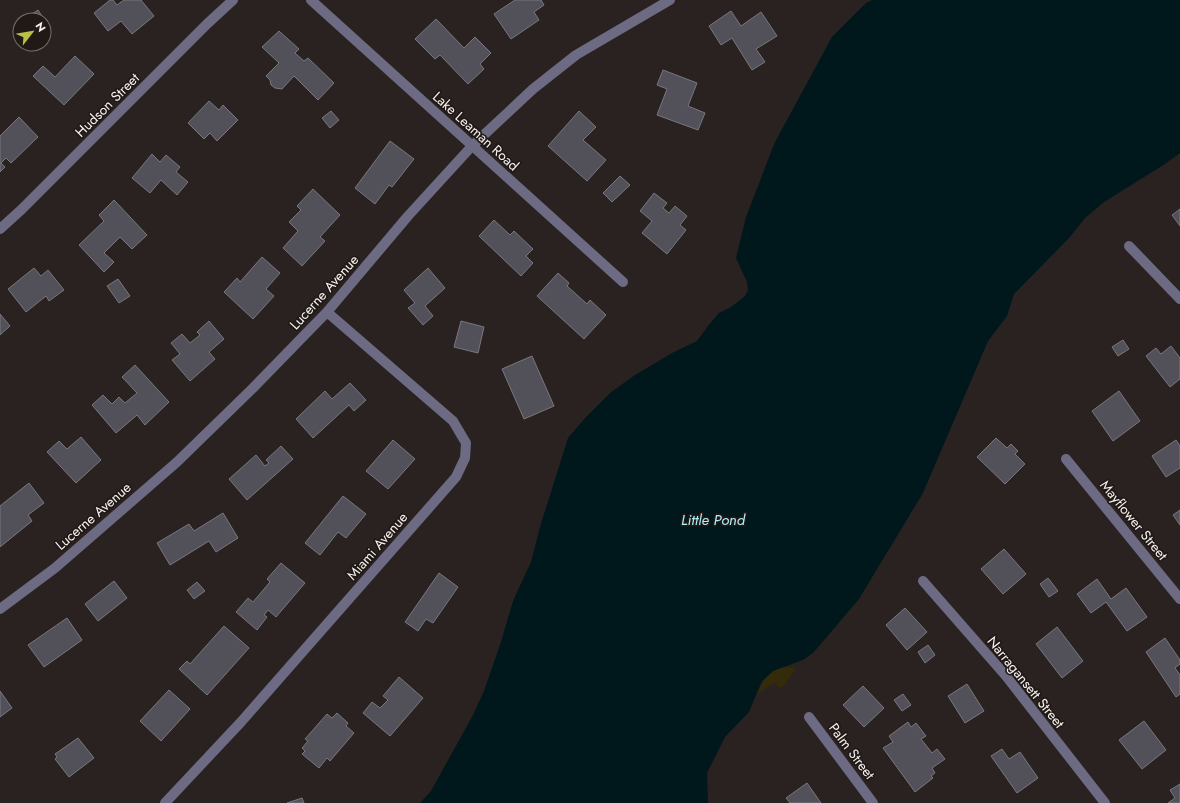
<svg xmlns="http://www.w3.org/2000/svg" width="1180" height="803" font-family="Jost,sans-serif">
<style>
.sand{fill:#332b0a}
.water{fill:#00171b}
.building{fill:#525058;stroke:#79777f}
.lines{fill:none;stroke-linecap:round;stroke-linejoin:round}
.minor{stroke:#6d6b83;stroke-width:10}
.labels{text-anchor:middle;stroke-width:3.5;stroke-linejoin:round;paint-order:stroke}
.street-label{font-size:14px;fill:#f7f2f0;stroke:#201916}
.water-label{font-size:15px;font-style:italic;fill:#adeefa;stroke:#201916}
</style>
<rect width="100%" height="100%" fill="#2a2220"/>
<path class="sand" d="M781,667L794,668L796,671L792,674L784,686L780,688L774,683L757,694C762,681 768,673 781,667Z"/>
<path class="water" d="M872,0H1180V153L1165,164L1104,202L1085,218L1070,237L1014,294L1007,316L988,341L923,493L859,599L813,653L803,660L773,671L762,681L749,712L725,737L707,773L708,803H420L431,791L473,715L484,691L501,642L513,601L531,562L540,527L568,438L586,417L610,393L635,375L672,353L697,341L708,326L719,313L731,307L745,296L748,290L747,282L736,258L746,217L775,142L832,37L866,3Z"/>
<path class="building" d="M110,0H113L117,5L124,0H141L154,16L132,34L121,21L108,31L94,13Z
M515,0H541L544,5L534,12L539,20L511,39L494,14Z
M38,10L45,21L44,22V20H32L29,16Z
M731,11L741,26L761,12L777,36L756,49L765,62L752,70L732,38L721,45L709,26Z
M436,19L464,48L475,37L491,53L480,64L484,69L468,84L440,55L435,59L415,39Z
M279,31L299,49L295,53L304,61L308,58L334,83L318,100L294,76L282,89L275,88L271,85L270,80L266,76L279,63L262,47Z
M75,56L94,74L64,105L33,76L43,66L55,77Z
M663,70L697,83L688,106L705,113L698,130L657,115L667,89L657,85Z
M209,101L219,110L223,105L238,120L217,141L210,133L204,139L188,123Z
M331,111L339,120L330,128L322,118Z
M579,111L596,127L583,140L606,160L587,181L548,146Z
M19,117L38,137L11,163L6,158L1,163L5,167L0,172V136Z
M390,141L414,159L392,187L389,185L375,204L355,188Z
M152,154L160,162L166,155L180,167L176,172L188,182L177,195L161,180L150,193L132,178Z
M620,176L630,185L612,202L603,193Z
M313,189L340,215L320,237L325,241L302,266L283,248L298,231L289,222L301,210L297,206Z
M654,193L667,203L663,208L669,213L675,206L687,216L680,225L686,230L667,254L642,233L652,221L640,211Z
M114,200L147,235L132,249L120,237L104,253L114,262L104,272L79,245L104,221L99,215Z
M1180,209V226L1172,215Z
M494,220L510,235L514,231L533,249L526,256L533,263L521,276L479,236Z
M262,257L280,273L266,289L274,296L253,319L224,292L237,278L240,282Z
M34,268L41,276L48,270L64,290L49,301L46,296L26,312L8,289Z
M428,268L445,288L425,306L433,316L423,325L408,308L415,303L404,290Z
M558,273L569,283L567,286L587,304L590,300L606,315L584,339L537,296Z
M118,279L130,296L119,303L107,286Z
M0,314L10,326L0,335Z
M209,321L224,339L209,352L215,359L190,381L172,360L180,354L171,343L182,334L190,343L200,335L197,332Z
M461,321L484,327L478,353L454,347Z
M1123,340L1129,349L1118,356L1112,347Z
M1171,346L1180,358V379L1170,387L1146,356L1156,348L1161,354Z
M532,356L554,406L524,419L502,369Z
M135,365L169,402L145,425L137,415L116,433L92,405L103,395L112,404L119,397L125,403L137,393L122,377Z
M350,383L366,400L354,411L349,405L313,438L296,419L325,391L332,399Z
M1119,391L1140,421L1113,441L1092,411Z
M81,437L101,460L76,483L47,452L59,441L67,449Z
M996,438L1007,448L1011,444L1018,451L1015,454L1025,464L1005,484L977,457Z
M393,440L415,459L388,489L366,471Z
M1176,440L1180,446V468L1166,477L1152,456Z
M281,446L293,459L247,500L229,479L256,455L265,466L269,463L266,460Z
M29,483L44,503L28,515L32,521L0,547V506Z
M343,496L366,514L346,538L338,532L320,555L305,543Z
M1180,510V525L1173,515Z
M223,513L238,538L216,552L209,541L170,565L157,543L189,524L194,531Z
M1004,549L1026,574L1003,594L981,569Z
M281,563L305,583L276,617L268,610L264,615L267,617L257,630L236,612L248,598L253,602L270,582L267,579Z
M439,573L458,587L433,623L426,619L418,631L405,622Z
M1048,578L1058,591L1049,597L1040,584Z
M1097,579L1111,599L1126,588L1147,617L1127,631L1106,602L1091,613L1077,594Z
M114,581L127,598L98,621L85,604Z
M197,582L205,591L194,599L187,590Z
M905,608L927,632L907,650L886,625Z
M67,618L82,640L44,667L28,645Z
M224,626L249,648L207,695L179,669L187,661L190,664Z
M1057,627L1083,661L1062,678L1036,644Z
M1165,638L1180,660V664L1175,668L1180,675V694L1176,697L1146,652Z
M928,645L935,655L925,663L918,652Z
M399,677L423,698L390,736L363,713L372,702L380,708L388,700L383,696Z
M967,684L984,711L965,723L948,696Z
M863,686L884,708L864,727L843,705Z
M169,690L190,709L161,741L140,721Z
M0,691L12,708L0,717Z
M903,694L911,705L902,711L894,700Z
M337,713L348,723L346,726L354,733L330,761L327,758L319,768L302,754L305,751L302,748L308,741L305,739L327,714L332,718Z
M1144,721L1166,750L1142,769L1119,740Z
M908,722L911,727L916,723L926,736L921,739L932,753L937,749L945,759L932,768L935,773L931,776L933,778L915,792L883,748L893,742L889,736Z
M78,738L94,758L69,777L55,759L57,757L55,754Z
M1002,749L1009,759L1020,752L1038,778L1017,793L991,756Z
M807,783L821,803H790L786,798Z
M1180,784V803H1168L1175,798L1170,790Z
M302,798L304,803H287Z"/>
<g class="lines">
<path class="minor" d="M311,0L623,282
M0,229L21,210L207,24L233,0
M1129,246L1180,299
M1066,459L1180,599
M923,581L1006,676L1105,803
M0,609L55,568L177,462L253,388L327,312L408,216L472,146L533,89L576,55L670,0
M809,717L873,803
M165,803L241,722L456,477L465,458L466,443L453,421L327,312"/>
</g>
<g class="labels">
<g class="street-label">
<text transform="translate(107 105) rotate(-45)" y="5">Hudson Street</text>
<text transform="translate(476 131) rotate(42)" y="5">Lake Leaman Road</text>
<text transform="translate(324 292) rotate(-48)" y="5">Lucerne Avenue</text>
<text transform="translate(93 516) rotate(-41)" y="5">Lucerne Avenue</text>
<text transform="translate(1134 520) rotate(51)" y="5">Mayflower Street</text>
<text transform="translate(377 546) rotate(-49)" y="5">Miami Avenue</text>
<text transform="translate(1026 682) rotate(51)" y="5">Narragansett Street</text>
<text transform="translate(852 751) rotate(53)" y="5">Palm Street</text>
</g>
<g class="water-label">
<text x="713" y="525">Little Pond</text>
</g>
</g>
<g transform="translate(32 32) rotate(59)"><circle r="19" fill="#201916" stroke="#76706d"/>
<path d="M0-3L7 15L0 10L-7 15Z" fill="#bbc045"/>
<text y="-6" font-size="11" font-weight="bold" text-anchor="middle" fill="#f7f2f0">N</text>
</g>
</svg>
